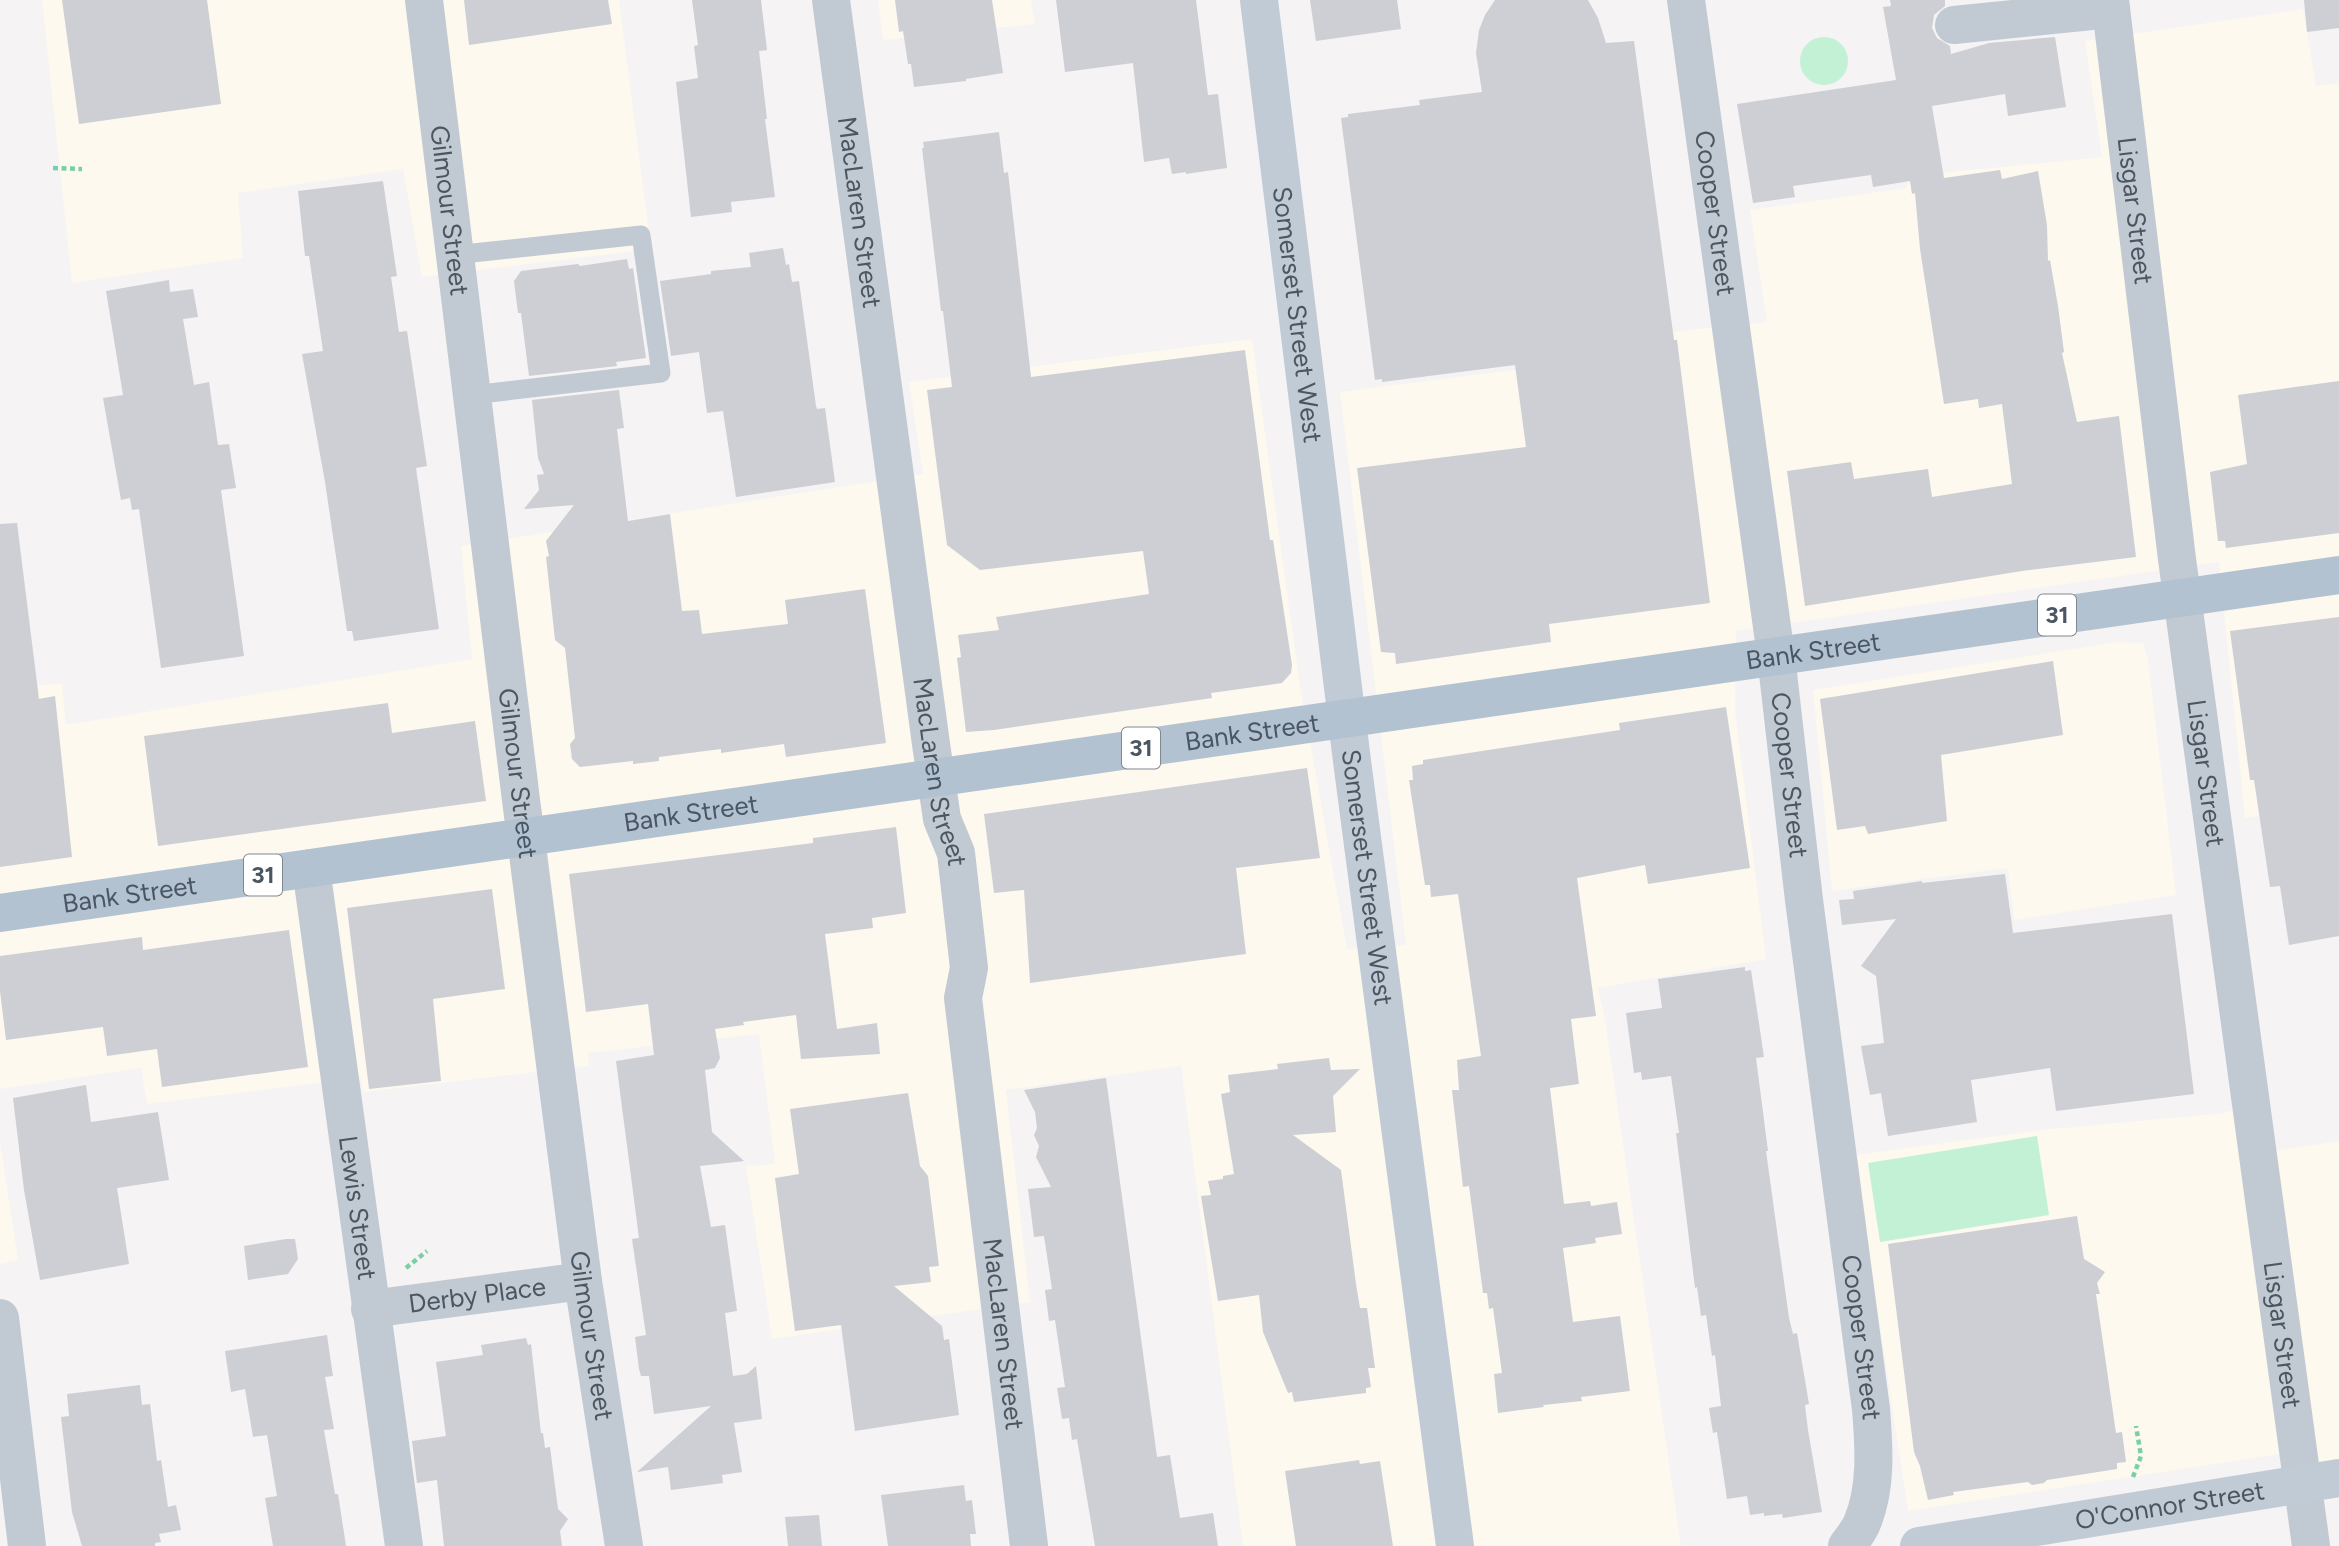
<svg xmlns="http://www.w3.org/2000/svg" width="2339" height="1546" font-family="Figtree,sans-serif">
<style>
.commercial{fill:#fdf9ef}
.green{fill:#c3f1d5}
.building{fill:#cdcfd5}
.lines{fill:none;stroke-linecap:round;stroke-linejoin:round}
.path{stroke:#7ad0a6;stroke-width:4.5;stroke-dasharray:5 3.5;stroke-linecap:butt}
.lane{stroke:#c1cad2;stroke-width:19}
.street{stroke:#c1cad2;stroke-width:38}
.secondary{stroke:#c1cbd6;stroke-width:38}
.primary{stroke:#b3c2d1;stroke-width:38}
.labels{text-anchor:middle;stroke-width:7;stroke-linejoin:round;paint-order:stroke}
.shield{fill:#fff;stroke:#808990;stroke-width:2}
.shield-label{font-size:24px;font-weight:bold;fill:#4a5661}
.street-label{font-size:26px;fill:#4a5661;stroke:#fff}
</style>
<rect width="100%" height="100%" fill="#f5f3f3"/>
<path class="commercial" d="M42,0H619L651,249L422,277L403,169L238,193L243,258L72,283Z
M878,0H1031L1035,24L883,40Z
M2303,9L2316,86L2339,83V806L2245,818L2219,562L1736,631L1735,711L1766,959L1598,988L1605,1019L1681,1546H1243L1181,1066L1006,1090L1030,1302L772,1339L746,1166L775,1164L759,1034L588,1053L589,1066L363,1092L361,1078L147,1104L141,1068L0,1089V690L62,683L66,725L472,659L461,546L923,474L909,382L1252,339L1300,686L1347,949L1406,945L1340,392L1521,369L1524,347L1767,322L1750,210L1906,188L1910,176L2102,157L2085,41Z
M2117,642L2143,643L2148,660L2176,895L2014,920L2008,868L1832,891L1813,690Z
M2252,1100L2260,1153L2339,1141V1478L2299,1451L1908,1511L1854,1155L2041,1130L2225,1113Z
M0,1142L18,1260L0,1264Z"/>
<path class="green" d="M1800 61a24 24 0 1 1 48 0a24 24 0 1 1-48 0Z
M2037,1136L2049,1215L1880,1242L1868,1163Z"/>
<path class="building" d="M62,0H207L221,104L79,124Z
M464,0H608L612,24L469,45Z
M692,0H761L767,50L759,51L767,119H765L775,197L731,202L732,212L691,217L676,82L698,78L694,46L698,45Z
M895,0H992L1003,73L966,79V81L914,87L911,64H908L903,31L899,32Z
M1056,0H1196L1208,95L1218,94L1227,168L1186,174V172L1172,174L1169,158L1144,162L1133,63L1065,72Z
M1310,0H1397L1401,29L1316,41Z
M1495,0H1588L1598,18L1606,43L1634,41L1674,340H1677L1710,603L1549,624L1551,642L1396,664L1395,653L1381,652L1357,468L1526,447L1515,365L1382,382V379L1375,380L1341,118L1348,117V114L1420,105L1419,100L1482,92L1476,53L1479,30L1485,15Z
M1890,0H1945V6L1934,15L1932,28L1937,38L1950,46L1951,54L1989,43L2055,37L2066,107L2008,116L2005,94L1932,106L1944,178L2000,170L2002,179L2038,171L2047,225L2048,261L2050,260L2058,306L2064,352L2062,353L2077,422L2119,416L2136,557L2022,571L1805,606L1787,471L1851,462L1854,479L1928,469L1932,497L2012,484L2002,404L1979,408L1978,399L1944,404L1920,249L1915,193L1912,194L1910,181L1873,187L1871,175L1793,186L1795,197L1753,203L1737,104L1896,80L1883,7L1891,6Z
M2304,0H2339V28L2307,32Z
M999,132L1004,173L1008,172L1031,377L1245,350L1270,540H1273L1292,665L1291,673L1282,683L1211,693L1212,698L994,730L966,732L957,658L961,657L958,635L999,630L996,617L1149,594L1143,551L980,570L947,545L927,390L952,387L943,311H941L922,148H924L923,142Z
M383,181L397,276L391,277L399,332L407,331L427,466L416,468L439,629L354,641L352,631H347L325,482L302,354L323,351L309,256H305L298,191Z
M783,248L786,265L789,264L792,282L799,281L816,406L817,409L825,408L835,482L736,497L723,411L707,413L699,352L671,356L660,281L711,274V271L751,267L749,253Z
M627,259L629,269L633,268L646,358L616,362L617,366L529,376L521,313H518L514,281L521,271L578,264L580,266Z
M169,280L170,292L193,289L198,317L183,319L194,385L209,382L218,445L229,444L236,488L221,490L244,656L161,668L139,509L132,510L130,498L121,500L103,398L123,395L106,291Z
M2339,381V533L2226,548L2225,541H2218L2210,472L2247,464L2238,395Z
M619,390L624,428L617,429L628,521L670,514L682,611L699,610L702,634L788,624L785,600L865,589L886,743L786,757L784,744L721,753V749L659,757V761L633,764V761L580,767L572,759L570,744L575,738L565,648L555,640L546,557L549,556L546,541L574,505L524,509L539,490L537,475L544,474L538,458L532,400Z
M17,523L39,699L55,696L72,857L0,867V524Z
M2339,617V936L2289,945L2280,886L2270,887L2254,780H2250L2230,631Z
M2053,661L2063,735L1941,755L1947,821L1868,834L1865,826L1837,830L1820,699Z
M388,703L392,733L475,721L486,801L158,846L144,736Z
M1726,707L1750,868L1648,884L1645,865L1577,878L1596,1016L1571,1019L1579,1084L1550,1088L1564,1204L1590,1201L1591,1206L1617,1202L1622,1234L1595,1238L1596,1243L1563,1248L1573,1322L1620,1316L1630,1391L1581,1397L1582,1401L1543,1405L1544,1407L1498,1413L1494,1374L1502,1373L1493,1308L1489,1309L1487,1293H1483L1469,1186L1463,1187L1452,1090H1459L1457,1060L1481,1056L1458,894L1431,897L1430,885H1425L1409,780H1413L1412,766L1423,764V760L1620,730L1619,723Z
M1307,768L1320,858L1236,868L1246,954L1030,983L1024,890L994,893L984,814Z
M896,827L906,913L872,918L873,928L825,934L837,1029L877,1023L880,1054L801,1059L796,1015L743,1022L744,1025L715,1029L720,1058L715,1068L705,1070L712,1132L744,1161L700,1166L711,1227L725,1225L737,1311L725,1313L733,1376L747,1374L756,1366L762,1419L734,1423L742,1472L722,1475L723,1483L671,1490L668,1467L637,1472L711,1406L654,1414L649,1376H641L639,1369L635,1337L646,1335L632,1239L639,1238L616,1061L654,1055L648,1004L586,1012L569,874L813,843V838Z
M2005,874L2013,933L2172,914L2194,1094L2056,1111L2050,1068L1971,1080L1977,1122L1888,1136L1881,1093L1870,1095L1861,1046L1884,1043L1876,976L1861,966L1896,919L1842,925L1839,900L1854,899L1853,891L1922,881V883Z
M492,889L505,989L433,999L441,1081L369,1089L347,908Z
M289,930L308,1067L162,1087L157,1049L107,1056L103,1027L6,1040L0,991V956L142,937L143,950Z
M1745,967V971L1751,970L1764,1057L1756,1058L1768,1151H1766L1789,1318L1793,1334L1797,1333L1809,1404L1805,1405L1808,1430L1822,1512L1783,1518L1782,1514L1764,1516V1513L1750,1515L1747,1496L1727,1499L1717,1432L1713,1433L1709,1408L1721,1406L1715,1355L1712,1356L1706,1315L1701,1316L1697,1287L1695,1288L1676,1133H1679L1671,1076L1642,1080L1641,1072L1634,1073L1626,1013L1662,1008L1658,979Z
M1329,1058L1331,1070L1360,1069L1333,1096L1336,1132L1293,1135L1341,1170L1356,1284L1360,1308H1367L1375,1368H1368L1371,1387L1366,1388V1393L1294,1402L1292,1392L1288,1393L1263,1332L1259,1295L1218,1301L1201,1196L1211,1195L1208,1181L1223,1179V1176L1234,1174L1221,1094L1230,1092L1228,1075L1278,1069L1277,1064Z
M1106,1078L1157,1457L1170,1455L1180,1518L1213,1513L1218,1546H1095L1077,1439L1072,1440L1069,1418L1062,1419L1057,1388L1065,1387L1055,1320L1049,1321L1045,1290L1052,1289L1044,1236L1034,1237L1028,1189L1051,1187L1036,1157L1039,1146L1034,1135L1037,1128L1035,1112L1024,1090Z
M86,1085L91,1122L158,1112L169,1180L117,1188L129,1264L40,1280L24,1190L13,1098Z
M908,1093L920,1166L928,1176L939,1266L929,1267L931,1282L894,1286L942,1326L944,1340L949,1339L959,1415L855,1431L841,1325L795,1331L775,1178L799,1174L790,1109Z
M2077,1216L2084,1259L2105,1272L2097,1283L2100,1294H2096L2116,1433L2122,1432L2126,1462L2117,1463V1469L2047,1480L2044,1483L2032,1485L2028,1482L1953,1492L1954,1495L1928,1500L1920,1466L1914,1452L1888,1244Z
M286,1239H295L298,1259L288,1274L248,1280L244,1246Z
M327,1335L333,1376L325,1377L334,1429L324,1430L335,1494H338L346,1546H273L265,1498L277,1496L267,1435L253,1437L245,1389L231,1392L225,1351Z
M526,1338L528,1345L531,1344L541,1433H543L545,1448L550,1447L558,1509L568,1519L560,1531L562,1546H444L437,1480L417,1483L412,1441L446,1436L436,1362L483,1355L481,1345Z
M140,1385L142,1405L150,1404L157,1461L161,1460L168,1507L176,1505L181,1530L159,1534L161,1542L155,1543V1546H82L72,1512L61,1417L69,1416L67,1394Z
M1359,1460L1360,1464L1380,1461L1393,1546H1296L1285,1471Z
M964,1485L966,1501L972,1500L976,1534H970L971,1546H888L881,1495Z
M819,1515L822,1546H788L785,1517Z"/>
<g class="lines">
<path class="path" d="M53,168L82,169
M406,1268L427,1251
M2133,1477L2141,1456L2136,1426"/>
<path class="lane" d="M454,255L641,235L661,373L472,395"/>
<g class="street">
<path id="s1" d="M424,0L521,800L583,1281L624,1546"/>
<path id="s2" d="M831,0L931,744L942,819L956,853L969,968L963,998L1029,1546"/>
<path id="s3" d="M1686,0L1776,656L1804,900L1871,1409C1874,1446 1877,1488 1862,1523C1859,1531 1852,1539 1847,1546"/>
<path id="s4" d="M2110,0L2177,559L2311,1546"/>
<path d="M1954,25L2111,9"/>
<path id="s5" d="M311,868L404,1546"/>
<path id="s6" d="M370,1309L583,1281"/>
<path d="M0,1318L27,1546"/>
</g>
<g class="secondary">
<path id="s7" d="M1259,0L1352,761L1455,1546"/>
<path id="s8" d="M1919,1546L2339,1478"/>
</g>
<path class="primary" id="s9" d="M0,913L2339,575"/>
</g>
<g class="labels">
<g class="shield">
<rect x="2038" y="594.5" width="38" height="41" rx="5"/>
<rect x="1122" y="727.5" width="38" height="41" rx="5"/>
<rect x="244" y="854.5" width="38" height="41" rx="5"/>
</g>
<g class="shield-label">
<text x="2057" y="623">31</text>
<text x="1141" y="756">31</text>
<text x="263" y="883">31</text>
</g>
<g class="street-label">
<text dy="9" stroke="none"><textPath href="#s1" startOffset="212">Gilmour Street</textPath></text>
<text dy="9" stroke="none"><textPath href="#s4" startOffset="212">Lisgar Street</textPath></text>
<text dy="9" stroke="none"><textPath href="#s2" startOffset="214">MacLaren Street</textPath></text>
<text dy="9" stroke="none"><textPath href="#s3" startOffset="215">Cooper Street</textPath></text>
<text dy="9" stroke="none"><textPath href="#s7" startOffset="317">Somerset Street West</textPath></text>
<text dy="9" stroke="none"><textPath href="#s9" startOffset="1832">Bank Street</textPath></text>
<text dy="9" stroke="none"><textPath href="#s9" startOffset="1265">Bank Street</textPath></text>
<text dy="9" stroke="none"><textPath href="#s2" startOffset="780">MacLaren Street</textPath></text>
<text dy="9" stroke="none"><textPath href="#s4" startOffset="779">Lisgar Street</textPath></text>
<text dy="9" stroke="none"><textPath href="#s1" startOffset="779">Gilmour Street</textPath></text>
<text dy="9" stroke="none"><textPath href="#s3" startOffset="782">Cooper Street</textPath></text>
<text dy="9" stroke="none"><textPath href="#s9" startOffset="698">Bank Street</textPath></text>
<text dy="9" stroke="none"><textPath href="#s7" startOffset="884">Somerset Street West</textPath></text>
<text dy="9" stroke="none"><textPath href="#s9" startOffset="131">Bank Street</textPath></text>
<text dy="9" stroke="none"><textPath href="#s5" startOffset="343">Lewis Street</textPath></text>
<text dy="9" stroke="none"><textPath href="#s6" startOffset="108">Derby Place</textPath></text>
<text dy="9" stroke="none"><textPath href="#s2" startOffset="1348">MacLaren Street</textPath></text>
<text dy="9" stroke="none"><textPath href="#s4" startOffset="1346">Lisgar Street</textPath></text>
<text dy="9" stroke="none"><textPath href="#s1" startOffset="1346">Gilmour Street</textPath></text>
<text dy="9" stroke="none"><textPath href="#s3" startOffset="1349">Cooper Street</textPath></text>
<text dy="9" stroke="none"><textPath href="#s8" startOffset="254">O'Connor Street</textPath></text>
</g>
</g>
</svg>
